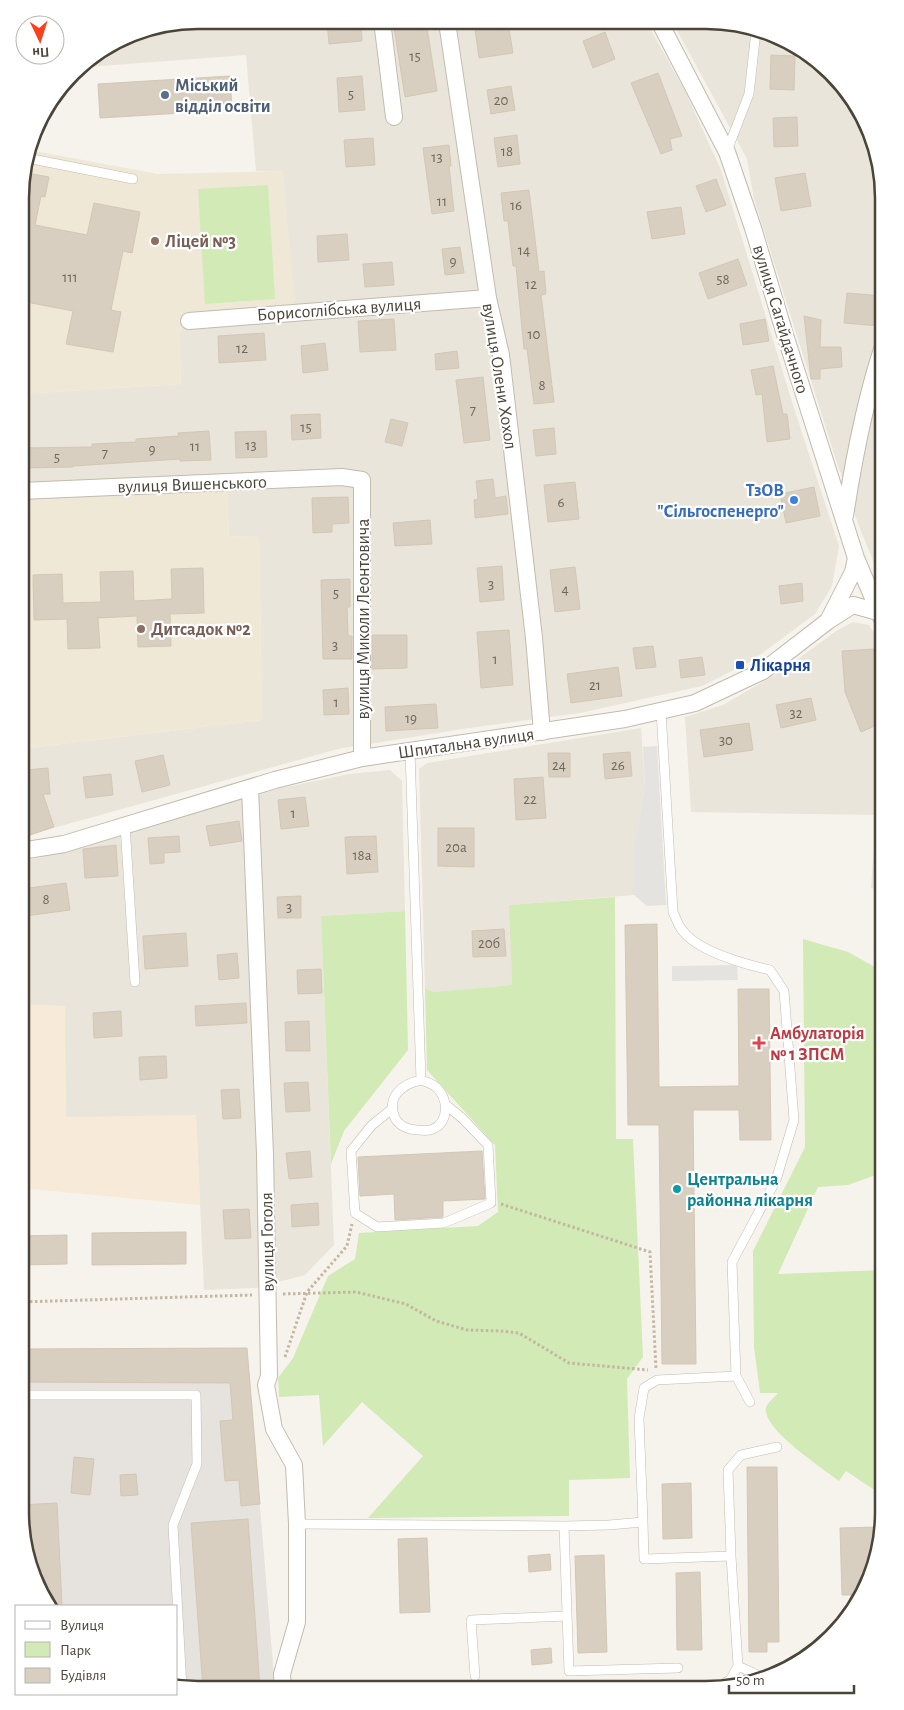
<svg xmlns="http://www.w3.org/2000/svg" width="904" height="1710" font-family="'Alegreya Sans',sans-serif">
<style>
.residential{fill:#eae5da}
.commercial{fill:#f7ead8}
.industrial{fill:#e6e2dd}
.education{fill:#efe8d6}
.green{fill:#d2eab5}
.parking{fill:#e5e3e0}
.building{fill:#d8cfc1;stroke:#d3c7b4}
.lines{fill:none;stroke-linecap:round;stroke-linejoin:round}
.lane-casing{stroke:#c2bbae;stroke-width:10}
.street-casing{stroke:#c2bbae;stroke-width:18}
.path{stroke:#c4b79f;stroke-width:3;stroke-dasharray:2.5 2.5;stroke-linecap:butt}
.lane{stroke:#fff;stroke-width:9}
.street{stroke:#fff;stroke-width:16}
.service-dot{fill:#5c6f8a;stroke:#fff;stroke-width:2}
.education-dot{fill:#8d6e63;stroke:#fff;stroke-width:2}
.shop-dot{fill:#3f7fe0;stroke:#fff;stroke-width:2}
.transit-dot{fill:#1a4fb4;stroke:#fff;stroke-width:2}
.health-dot{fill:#e0444e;stroke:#fff;stroke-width:2}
.culture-dot{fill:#0f9aa8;stroke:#fff;stroke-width:2}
.labels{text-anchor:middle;stroke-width:4.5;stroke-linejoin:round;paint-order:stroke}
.number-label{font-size:15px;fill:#6e675b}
.service-label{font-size:18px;font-weight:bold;fill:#4e5e75;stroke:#fff;text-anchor:start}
.education-label{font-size:18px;font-weight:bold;fill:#785e54;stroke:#fff;text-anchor:start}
.street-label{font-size:18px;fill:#4b4439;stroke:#fff}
.shop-label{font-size:18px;font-weight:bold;fill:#366cbe;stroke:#fff;text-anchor:end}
.transit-label{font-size:18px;font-weight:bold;fill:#164399;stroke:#fff;text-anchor:start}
.health-label{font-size:18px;font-weight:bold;fill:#be3a42;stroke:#fff;text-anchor:start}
.culture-label{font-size:18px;font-weight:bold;fill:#0d838f;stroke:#fff;text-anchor:start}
.rim{fill:none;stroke:#4b4439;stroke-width:2.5}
</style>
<rect width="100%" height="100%" fill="#f6f3ec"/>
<path class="residential" d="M198,20L647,23L685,91L721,170L793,405L839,546L832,586L815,614L750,662L702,686L580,713L469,728L338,749L21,837V749L262,720L259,537L229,536L227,493L28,500L25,505L21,506V394L181,384L179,335L189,314L283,171H256L246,55L88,67L82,63L130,33Z
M673,23H740L823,64L874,141L884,198V587L860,529L836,460L754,199L747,159Z
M853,622L869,625L884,649V890L871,888L876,815L691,812L685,717L723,705L783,670L836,631Z
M641,728L645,786L634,847V895L510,905L512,985L433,992L425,988L419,769L427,763Z
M390,770L402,781L405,911L321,916L334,1245L305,1275L256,1288L204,1290L196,1115L66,1118L64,1007L21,1004V862L54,854L267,791L349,774Z"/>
<path class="commercial" d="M21,1004L65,1006L66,1117L196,1115L200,1205L20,1188Z"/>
<path class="industrial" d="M247,1348L275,1689L176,1688V1606H49L30,1569L20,1512V1349Z"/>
<path class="education" d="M29,150L158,174L283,171L295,307L189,314L179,335L181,384L21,394V175Z
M227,492L229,536L259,537L262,720L21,749V506L25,505L28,500Z"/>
<path class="green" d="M268,185L275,299L205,304L198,189Z
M615,897L616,1139H633L643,1357L627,1379L630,1478L569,1480V1516L368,1518L423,1456L362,1402L323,1446L319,1395L279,1397L278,1378L293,1358L328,1276L355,1259L359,1233L478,1226L498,1212L495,1145L427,1070L425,988L433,992L512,985L509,905Z
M405,911L408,1050L344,1131L331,1164L321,916Z
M803,939L848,952L884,972V1172L848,1185L818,1187L778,1274L884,1270V1507H879L876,1502L879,1493L846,1471L839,1481C824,1469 762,1429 766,1408C767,1403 775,1397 778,1393H760L754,1347L753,1251L805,1147Z"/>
<path class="parking" d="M657,746L666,905L647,906L634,895V847L645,786L643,747Z
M737,965L738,980L672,981V966Z"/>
<path class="building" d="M327,21H361L362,41L329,44Z
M393,21H426L437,91L405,97Z
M474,22H508L513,53L479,58Z
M605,32L615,59L593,68L583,41Z
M771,55L795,56L794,90L770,89Z
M658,73L682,136L670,139L672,150L661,154L631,83Z
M230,76L232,110L100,118L98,84Z
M362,76L365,110L339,112L337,78Z
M511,86L515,110L491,114L487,90Z
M797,117L798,146L774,147L773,118Z
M517,135L520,164L498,167L494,138Z
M373,138L375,165L346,167L344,140Z
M449,145L451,166H449L454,211L432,214L423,148Z
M22,172L49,177L45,197L41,196L35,225L87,235L94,203L140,212L132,253L123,251L111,310L121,312L113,352L66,344L73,311L21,301Z
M805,173L811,206L781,211L775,178Z
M716,179L726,205L706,212L696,186Z
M529,190L539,272L544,271L546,294L541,295L554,402L534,404L527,349H524L516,266H513L508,221H504L501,193Z
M681,207L685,234L652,239L647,212Z
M347,234L349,260L318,262L317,236Z
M460,247L464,273L445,275L442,249Z
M738,259L747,285L708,299L699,273Z
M392,262L394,285L365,287L363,264Z
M847,293L883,296L880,326L844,323Z
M804,316L821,320L820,347H841L842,367L820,369V379H811Z
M394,319L396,350L360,352L358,321Z
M765,319L769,341L743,345L740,324Z
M264,333L266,360L219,363L218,336Z
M325,343L328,370L303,373L301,346Z
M457,351L459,368L436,370L435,354Z
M773,366L783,414H787L790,439L767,442L762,394L756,395L751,370Z
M483,377L490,440L464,443L456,380Z
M320,414L321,438L292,440L291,415Z
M391,419L408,423L402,446L385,442Z
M554,428L556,454L536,456L533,430Z
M209,431L211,460L180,461V459L73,466V467L21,468V448L92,447V444L136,442V439L179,436L178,433Z
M266,431L267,457L236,458L235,432Z
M493,479L495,498L506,496L508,514L475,518L474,500L478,499L476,481Z
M575,482L579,519L548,522L544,485Z
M814,487L820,516L786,523L780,494Z
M348,497L349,523L332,524V532L313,533L312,498Z
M430,520L432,544L395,546L393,523Z
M502,566L504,600L480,602L477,568Z
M575,567L580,609L555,612L550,570Z
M203,568L204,613L170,614L171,646L138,647L137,616L98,618L100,648L68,649L67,619L34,620L33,575L62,574L63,603L101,602L100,572L133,571L134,601L172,599L171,569Z
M350,579V607H347L348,636H352V659H323L321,580Z
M802,583L803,601L781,604L779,586Z
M509,630L513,685L481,688L477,632Z
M372,635H407V668L372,669Z
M653,646L656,667L636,669L633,648Z
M874,649L877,693L884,711V722L861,732L845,692L842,651Z
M702,657L705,675L681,678L679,660Z
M618,667L622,696L571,703L567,674Z
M348,688L349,714L324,715L323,690Z
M811,698L816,720L781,728L776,705Z
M436,704L438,728L386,731L385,707Z
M749,723L753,750L704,757L700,730Z
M630,752L632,776L605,779L603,754Z
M548,753H570V777H549Z
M163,755L170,785L142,792L135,761Z
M48,768L50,794H43L54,827L21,838V812L27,810L25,770Z
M111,774L113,795L86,798L83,777Z
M543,777L546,818L516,820L514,779Z
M305,797L309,826L281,829L278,800Z
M239,821L242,841L210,846L206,826Z
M438,828H474V867L438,866Z
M179,836L180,852L164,853V863L150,864L148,838Z
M376,836L378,872L347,874L345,837Z
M116,845L118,876L85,878L83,849Z
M66,883L70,910L25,916L22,889Z
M301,896V918H278L277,897Z
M657,924L659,1087L739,1086L738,989H769L771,1140H740L739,1110H693L696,1364H662L659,1125H628L625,925Z
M504,929L506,956L473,957L472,931Z
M186,933L188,966L145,969L143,936Z
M237,953L239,978L219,980L217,955Z
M321,969L322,993L298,994L297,970Z
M246,1003L247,1023L196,1026L195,1006Z
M121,1011L122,1036L94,1038L93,1013Z
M309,1021L310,1051H286L285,1022Z
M166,1056L167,1078L140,1080L139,1057Z
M308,1082L310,1111L286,1112L284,1083Z
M239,1089L241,1118L223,1119L221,1090Z
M310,1151L312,1177L289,1179L286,1153Z
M482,1151L485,1199L443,1201V1217L395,1220L394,1194L360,1196L358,1157Z
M318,1203L319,1225L292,1227L291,1205Z
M249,1209L251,1238L225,1239L223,1210Z
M186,1232V1264L92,1265V1233Z
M67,1235V1264L20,1265V1236Z
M247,1348L260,1504L241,1506L239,1480L225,1481L220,1421L233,1420L230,1383L20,1382V1349Z
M74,1457L94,1459L90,1495L71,1493Z
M747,1467H777L779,1642H767V1652H749Z
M136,1474L138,1495L121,1496L120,1475Z
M691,1483L692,1538L663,1539L662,1484Z
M57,1503L62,1606H49L30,1569L20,1505Z
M248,1519L260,1689H203L191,1523Z
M877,1527V1536H881L874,1569L861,1595H842L840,1528Z
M427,1538L430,1612L400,1613L398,1539Z
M550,1554L551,1570L529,1572L528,1556Z
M604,1555L607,1652L578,1653L575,1556Z
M700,1572L702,1650H677L676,1573Z
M551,1648L552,1663L532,1665L531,1650Z"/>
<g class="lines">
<defs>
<path id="lane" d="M727,151L749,94L756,31
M27,158L133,179
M661,711L673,912C676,918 678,925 682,930C698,952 744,964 770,970L784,991L794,1120L776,1180L732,1262L736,1376L750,1402
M410,751L421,1080
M125,825L135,982
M421,1080C427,1082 434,1084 438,1089C448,1100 449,1122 433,1129C427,1132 417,1130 410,1129C403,1127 398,1124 395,1118C386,1097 402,1084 421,1080Z
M392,1109L372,1125L351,1151L355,1213L377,1227L444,1223L491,1203L488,1145L462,1118L446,1105
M20,1395H196L197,1464L173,1525L182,1688
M643,1522L644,1559L731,1556
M297,1524L564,1526L609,1525L643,1522L639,1418L644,1388L657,1380L736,1376
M564,1526L569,1671L678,1668
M475,1676L471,1620L567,1616
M766,1679L738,1666L731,1556L728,1470L741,1455L777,1447
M716,1688L731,1679L738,1666"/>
<path id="street" d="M382,21L394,117
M447,22L488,298L501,355L534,638L542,732
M660,23L727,152L753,228L786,338L856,558L884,624
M189,321L488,298
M21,491L342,477L362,480V758
M845,516C854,457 865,399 884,343
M828,621L853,572L856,558
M250,788L265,1154L269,1376L266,1385L274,1429L294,1465L297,1524V1622L282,1674L283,1689
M21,851L64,844L275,780L362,758L625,719L695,703L763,671L828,621L853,605L878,612"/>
</defs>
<use href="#lane" class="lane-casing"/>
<use href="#street" class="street-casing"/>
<path class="path" d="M501,1204L650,1252L656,1369
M283,1294L356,1292L406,1304L436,1321L467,1330L500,1331L519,1333L569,1363L648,1370
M20,1302L252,1295
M285,1357L307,1292L347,1246L352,1224"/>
<use href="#lane" class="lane"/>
<use href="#street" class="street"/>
</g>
<circle class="service-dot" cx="165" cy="95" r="5"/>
<g class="education-dot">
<circle cx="155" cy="241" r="5"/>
<circle cx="141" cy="629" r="5"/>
</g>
<circle class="shop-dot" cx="794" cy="500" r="5"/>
<rect class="transit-dot" x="735" y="660" width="10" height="10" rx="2.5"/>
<path class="health-dot" d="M756.5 1035.5h5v5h5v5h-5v5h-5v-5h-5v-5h5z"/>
<circle class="culture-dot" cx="677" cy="1189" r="5"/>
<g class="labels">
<g class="number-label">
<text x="415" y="61">15</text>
<text x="351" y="99">5</text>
<text x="501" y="105">20</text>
<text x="507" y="156">18</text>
<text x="437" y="162">13</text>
<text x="442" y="206">11</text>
<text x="516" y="210">16</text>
<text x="524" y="255">14</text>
<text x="453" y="266">9</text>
<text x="70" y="282">111</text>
<text x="723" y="284">58</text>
<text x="531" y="289">12</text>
<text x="534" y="339">10</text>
<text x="242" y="353">12</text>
<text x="542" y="390">8</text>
<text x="473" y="415">7</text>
<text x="306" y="432">15</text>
<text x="251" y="450">13</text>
<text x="195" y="451">11</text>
<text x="152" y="454">9</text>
<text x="105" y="458">7</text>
<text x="57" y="462">5</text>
<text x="561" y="507">6</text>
<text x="491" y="589">3</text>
<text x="565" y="594">4</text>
<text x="336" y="598">5</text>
<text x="335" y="650">3</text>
<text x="495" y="664">1</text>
<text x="595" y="690">21</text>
<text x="336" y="707">1</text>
<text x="796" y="718">32</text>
<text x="411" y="723">19</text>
<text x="726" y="745">30</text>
<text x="559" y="770">24</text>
<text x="618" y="770">26</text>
<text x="530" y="804">22</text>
<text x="293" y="818">1</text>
<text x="456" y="852">20а</text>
<text x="362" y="860">18а</text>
<text x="46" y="904">8</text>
<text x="289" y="912">3</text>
<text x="489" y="948">20б</text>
</g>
<g class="service-label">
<text x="175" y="91">Міський<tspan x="175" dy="21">відділ освіти</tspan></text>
</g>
<g class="education-label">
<text x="165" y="247">Ліцей №3</text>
<text x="151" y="635">Дитсадок №2</text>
</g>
<g class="street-label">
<text transform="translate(339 309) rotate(-4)" y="6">Борисоглібська вулиця</text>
<text transform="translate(781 319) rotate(73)" y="6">вулиця Сагайдачного</text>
<text transform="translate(500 376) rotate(81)" y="6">вулиця Олени Хохол</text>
<text transform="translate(192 484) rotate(-2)" y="6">вулиця Вишенського</text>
<text transform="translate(363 619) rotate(-90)" y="6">вулиця Миколи Леонтовича</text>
<text transform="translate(466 743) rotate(-8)" y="6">Шпитальна вулиця</text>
<text transform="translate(267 1242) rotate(-91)" y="6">вулиця Гоголя</text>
</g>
<g class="shop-label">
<text x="784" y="496">ТзОВ<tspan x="784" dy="21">"Сільгоспенерго"</tspan></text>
</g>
<g class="transit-label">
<text x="750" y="671">Лікарня</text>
</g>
<g class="health-label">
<text x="770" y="1039">Амбулаторія<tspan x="770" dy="21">№ 1 ЗПСМ</tspan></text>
</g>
<g class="culture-label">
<text x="687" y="1185">Центральна<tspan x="687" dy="21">районна лікарня</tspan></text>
</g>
</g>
<path d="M0 0H904V1710H0ZM198 29H706A169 169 0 0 1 875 198V1512A169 169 0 0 1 706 1681H198A169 169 0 0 1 29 1512V198A169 169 0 0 1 198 29Z" fill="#fff" fill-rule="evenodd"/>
<path class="rim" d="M198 29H706A169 169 0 0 1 875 198V1512A169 169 0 0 1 706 1681H198A169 169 0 0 1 29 1512V198A169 169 0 0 1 198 29Z"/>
<rect x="15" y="1605" width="162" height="90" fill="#ffffff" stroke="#b7b4b0"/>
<rect x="25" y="1621" width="25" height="8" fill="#ffffff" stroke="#b7b4b0"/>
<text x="60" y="1630" font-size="15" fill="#4b4439">Вулиця</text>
<rect x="25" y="1642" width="25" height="15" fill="#d2eab5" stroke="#b7b4b0"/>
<text x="60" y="1655" font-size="15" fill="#4b4439">Парк</text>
<rect x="25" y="1668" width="25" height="15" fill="#d8cfc1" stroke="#b7b4b0"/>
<text x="60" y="1680" font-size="15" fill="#4b4439">Будівля</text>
<g transform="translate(40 40) rotate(176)"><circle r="24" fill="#ffffff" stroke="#b7b4b0"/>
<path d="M0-4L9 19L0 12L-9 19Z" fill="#fc3f1d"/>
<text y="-8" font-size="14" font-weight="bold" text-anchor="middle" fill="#4b4439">Пн</text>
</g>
<path d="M729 1685v8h125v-8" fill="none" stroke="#4b4439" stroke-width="2.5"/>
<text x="736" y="1685" font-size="15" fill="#4b4439" stroke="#ffffff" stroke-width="4" paint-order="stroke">50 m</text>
</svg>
